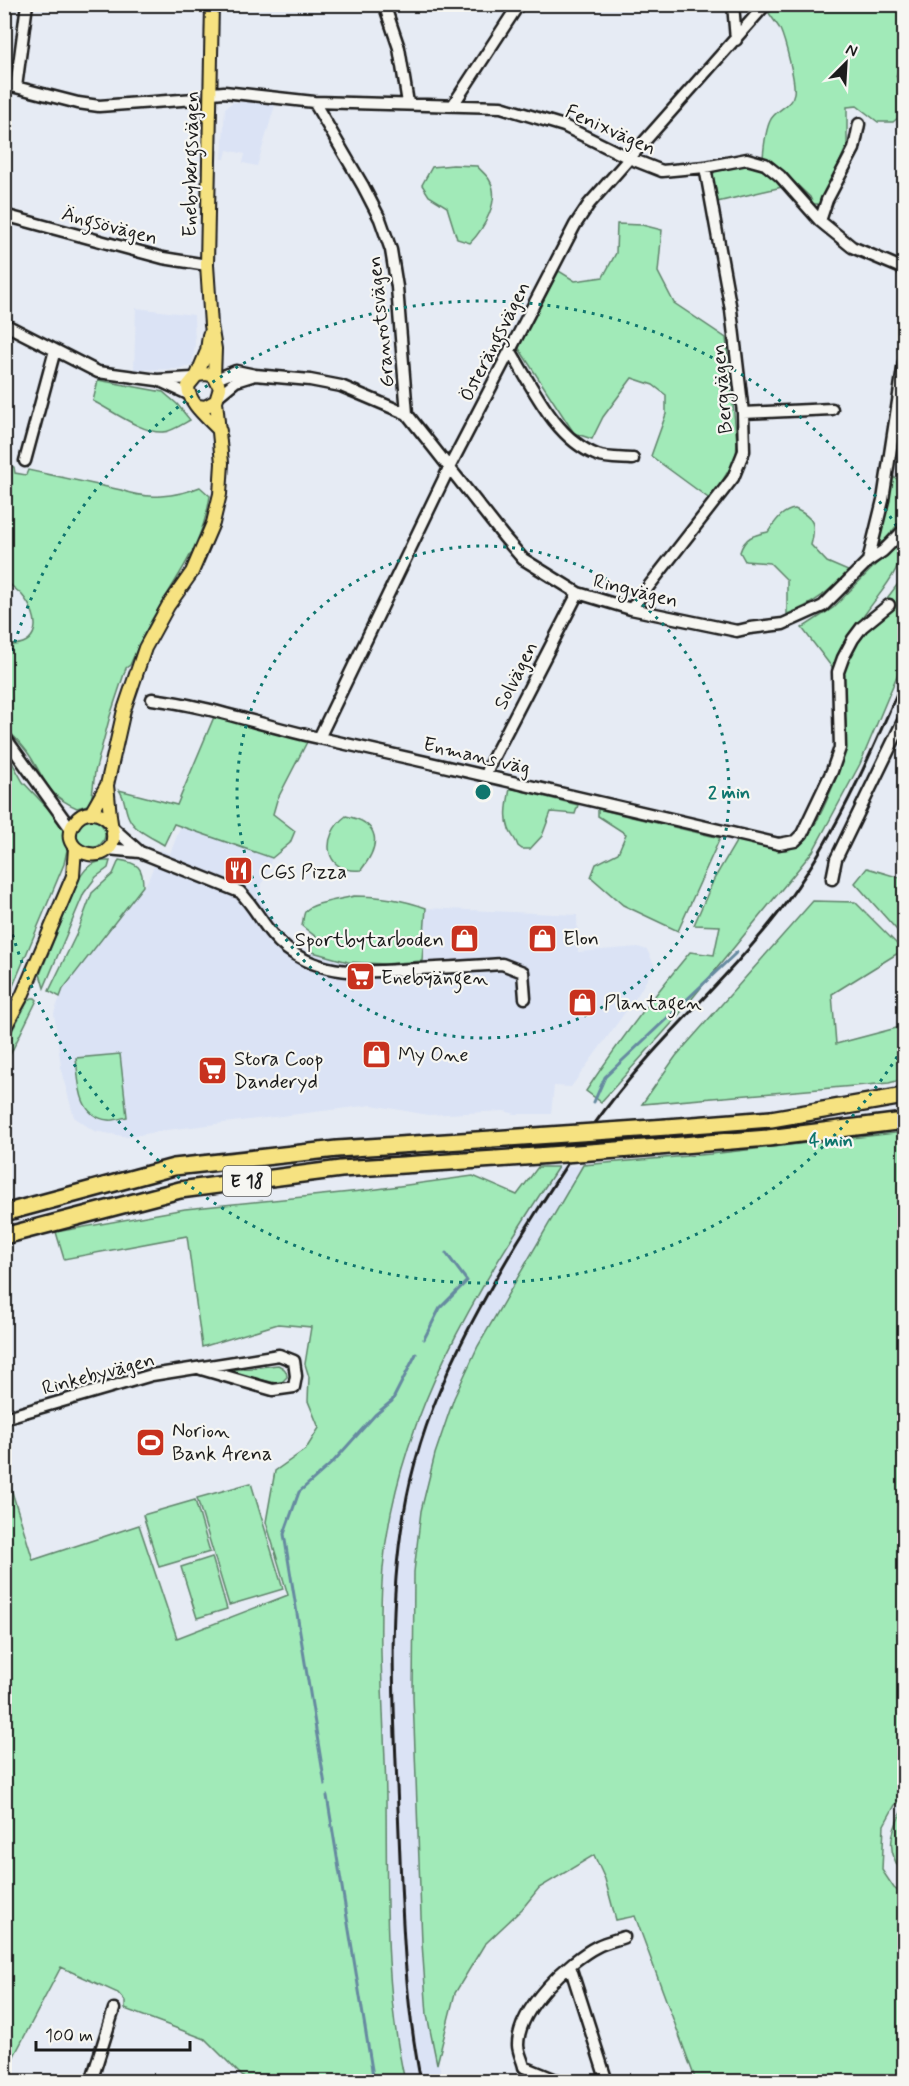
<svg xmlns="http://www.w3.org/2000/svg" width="909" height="2086" font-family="Mynerve,sans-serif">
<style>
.built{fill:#dbe3f5}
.green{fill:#a1eab8;stroke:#5e836a;stroke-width:1.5}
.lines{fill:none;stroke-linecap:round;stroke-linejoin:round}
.stream{stroke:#668aa0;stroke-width:3}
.minor-casing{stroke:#1c1c1c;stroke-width:15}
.major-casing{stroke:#1c1c1c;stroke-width:16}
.highway-casing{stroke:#1c1c1c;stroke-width:20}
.minor{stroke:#f6f6f2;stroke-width:10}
.major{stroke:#f6e281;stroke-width:12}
.highway{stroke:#f6e281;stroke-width:15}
.rail{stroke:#1c1c1c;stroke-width:3}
.highway-bridge-casing{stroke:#1c1c1c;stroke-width:20;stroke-linecap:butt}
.highway-bridge{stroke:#f6e281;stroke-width:15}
.ring{fill:none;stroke:#0f766e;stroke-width:3;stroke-dasharray:3 6}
.labels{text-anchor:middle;stroke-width:4.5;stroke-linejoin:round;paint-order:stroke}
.shield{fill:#f6f6f2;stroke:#5d5d5c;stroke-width:1.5}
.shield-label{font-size:18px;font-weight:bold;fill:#1c1c1c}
.street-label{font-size:20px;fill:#1c1c1c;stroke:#f6f6f2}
.poi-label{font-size:20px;fill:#1c1c1c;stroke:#f6f6f2;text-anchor:start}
.centre{fill:#0f766e;stroke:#f6f6f2;stroke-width:3}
.ring-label{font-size:18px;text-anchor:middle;font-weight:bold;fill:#0f766e;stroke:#f6f6f2;stroke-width:4.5;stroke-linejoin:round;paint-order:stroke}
</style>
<rect width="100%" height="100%" fill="#e6ebf4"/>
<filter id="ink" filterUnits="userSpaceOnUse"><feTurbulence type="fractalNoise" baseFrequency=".0167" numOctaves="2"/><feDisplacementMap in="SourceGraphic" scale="12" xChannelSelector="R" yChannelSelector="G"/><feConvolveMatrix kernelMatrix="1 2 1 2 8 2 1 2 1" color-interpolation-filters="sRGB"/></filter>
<g filter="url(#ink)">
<path class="built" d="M233,102H256L275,105L257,166L243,163L245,154L227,150L225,159H222L225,108Z
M136,308L194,315L195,345L192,366L176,369L134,370Z
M181,825L272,858L258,894L281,934L297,948L348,962L385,964L421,961L426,908L577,915L578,952L638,947L647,950L655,966L637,996L571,1087L554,1086L551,1114H515L504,1111L428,1115L372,1105L167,1130L128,1137L94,1131L74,1117L62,1074L54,1013L63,989L147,882L161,850L170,854Z
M583,1165L478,1346L454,1398L435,1454L421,1511L414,1572L412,1628L422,1943L427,2015L443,2081L405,2082L393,2018L388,1944L386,1780L382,1694L383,1568L392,1508L407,1447L429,1389L454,1335L484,1282L558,1167Z"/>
<path class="green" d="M776,5H904V57L896,76L904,90V113L893,122H878L857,106L847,107V145L825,196L820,204H813L810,197L774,163L763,158C764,146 765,132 770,121C775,109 792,107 794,93C796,82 785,40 780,29C777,24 772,18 769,13Z
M748,164L769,173L782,187L717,202C713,191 708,180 716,169Z
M453,165L477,166C481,171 488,176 490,181C501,200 483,230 470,243L457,239L447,207L429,196L422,185L432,167Z
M617,224L642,225L662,230L658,272L674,303L726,338L737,442L736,458L711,500L651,456L666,414V395L653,385L632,378L603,417L592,439L574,433L518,347L559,271L575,281L603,277L616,253Z
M98,380L163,392L177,404L190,420C183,424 171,432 163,432C144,434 111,410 93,401Z
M5,465L14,467L15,473L26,475L28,470L121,490C146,500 176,497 200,487L210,496C204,539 182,570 160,606C148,625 139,644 130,665L126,668L110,716L95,772L91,804L77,808C47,795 46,781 30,756C23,745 13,736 5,727V645C41,647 42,619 22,595C17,590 10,585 5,580Z
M894,477L904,484V517L884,541L875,545Z
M795,509C815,518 816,525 811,545L827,562L848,571C830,591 813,605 787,614V580L770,563L745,561L740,552C745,537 753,535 768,532C776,521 781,511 795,509Z
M904,536C904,570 881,590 863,617C852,634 843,651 834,670L802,628L833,608Z
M904,576V659L860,764L813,851L672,1023L601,1102L586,1091C618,1043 653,997 690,952L714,955L720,926L694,925L714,879L737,840L785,850C793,849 799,845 805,839C819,823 842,768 845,747C849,723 840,695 845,669C852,640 886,600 904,576Z
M214,717L308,740L277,800L273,814L295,831L290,843L272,858L174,824L164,845C153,838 134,830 129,818C124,808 126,799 119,790L177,805Z
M5,750L23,782L54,815L69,841L64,864L5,1005Z
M510,788L578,805L575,814L551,812L542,836L530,849H522L518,846C516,839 511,835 509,829C504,816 508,801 510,788Z
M598,809L720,838L678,931L623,905L591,877L596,864L618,853L626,834L598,816Z
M346,816C381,823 381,845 361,870C323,874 320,835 346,816Z
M77 834a14 14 0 1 1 28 0a14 14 0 1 1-28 0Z
M119,860C138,863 143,867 143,886L63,989L60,997L49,991L77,933L92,893L113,874Z
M102,861H110L108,868L96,877L84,893L44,988L40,974L79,879C85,869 90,863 102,861Z
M867,868L904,879V938L855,883Z
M354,896C380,896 402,899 426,908L422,961L385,964L348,962L309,951L316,937L302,926C303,922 303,916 305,912C309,903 343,899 354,896Z
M813,901L855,902L903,950L832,994L836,1044L904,1026V1079L889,1083L642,1104L676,1056Z
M32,998H35L37,1000L5,1065V1044L28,1001Z
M120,1054L127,1117C121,1118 114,1121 108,1120C77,1117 79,1080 76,1058Z
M904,1132V1799L895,1805L884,1825L882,1870L894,1888L904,1896V2081H696L635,1916L616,1920L605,1879L594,1855L539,1888L522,1909L484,1945L455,1993L437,2064L427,2015L422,1943L413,1696L414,1572L421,1511L435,1454L454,1398L478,1346L583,1165L711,1154Z
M538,1167H558C477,1290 396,1418 383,1568C377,1645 385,1722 386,1799C387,1893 384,1989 405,2081H247L205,2039L125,2009V2001L118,1993L61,1967L5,2073V1469L33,1560L139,1525L177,1638L288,1595L266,1522L275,1471L306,1449L319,1428L308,1401L309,1377L305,1364L311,1327L278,1324L202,1347L187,1236L64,1259L56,1232L185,1209L370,1190L473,1176L517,1195Z
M278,1365C284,1368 287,1370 287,1377L280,1384L233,1373V1370Z
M251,1483L283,1589L229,1605L197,1498Z
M195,1500L210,1552L159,1567L143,1515Z
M212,1557L227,1609L197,1618L181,1567Z
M904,1805V1877C884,1847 891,1836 904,1805Z"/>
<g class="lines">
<path class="stream" d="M594,1102L605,1077L737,952
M424,1339L440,1308L467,1281L446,1253
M325,1785L284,1534L299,1492L333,1462L375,1415L392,1401L416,1354
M327,1796L374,2082"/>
<defs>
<path id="minor" d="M384,4L399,48L408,103
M733,4L736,40
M4,84L78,103L99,106L195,99
M16,87L27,4
M212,93L224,92L314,102L501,107L564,126L629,158L662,171L705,167L747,159L765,164L780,176L820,221L852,247L904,269
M314,102L363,186L380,219L391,250L397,287L407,414
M453,105L519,4
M4,215L163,258L207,265
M820,221L827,200L854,149L859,124
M4,324L98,372L157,380L193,378
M510,350C532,386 555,439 597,455C607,459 622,458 633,459
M216,379L236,371L255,375L310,380L341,386L407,414L504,537L523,559L578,593L631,609L737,631L750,628L783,624L823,606L868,561L883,500L904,362
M160,381L188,394
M219,395L236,381L252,376
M743,413L832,409
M25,461L55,350
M868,561L883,551L904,530
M631,609L733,478L744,451L743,413L731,310L705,167
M152,699C210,706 266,727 324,739C476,773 628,808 779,844L795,841L802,834L832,771L840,748L838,672L843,658L853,639L862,627L889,605
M4,736L71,829
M319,738L449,468L575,225L589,204L766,4
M486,775L491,762L578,593
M112,827L140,852L240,892C257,909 267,934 287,949C326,978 369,972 415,969C444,968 473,966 502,964L523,972L525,998
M107,849L140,852
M832,879L836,859L904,719
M4,1418L152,1375L279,1355L294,1361L296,1376L294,1387L273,1390L201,1369
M570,1966L607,2082
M91,2082L114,2009
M574,2082L556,2080L524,2067C523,2061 518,2052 518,2045C518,2009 568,1961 598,1946C606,1942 616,1940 624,1937"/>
<path id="major" d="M212,4L207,265L211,325L215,349L214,376
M197,375L207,351L209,335
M198,406L205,407L216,401L220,388L214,376L206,374L197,375L188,386C188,403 208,418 220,431
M107,786C109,800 109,815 112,828C123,870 52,857 74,823C84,808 100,812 110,822
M91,813L107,785L124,710L145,648L168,606L192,572L213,523L220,494L222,463L216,401
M4,1029L22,996L73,876L75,848"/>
<path id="highway" d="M667,1127L771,1119L904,1096
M658,1147L768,1138L904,1121
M4,1213L174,1167L337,1149L492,1139
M4,1236L180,1190L341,1169L496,1159"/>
</defs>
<use href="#minor" class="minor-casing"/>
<use href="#major" class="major-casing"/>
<use href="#highway" class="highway-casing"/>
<use href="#minor" class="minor"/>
<use href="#major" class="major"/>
<use href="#highway" class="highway"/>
<path class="rail" d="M421,2082C403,1992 402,1900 398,1809C394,1711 387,1610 404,1513C420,1414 467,1326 518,1241C546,1197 573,1152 604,1111C658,1039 726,981 780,911C834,840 869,759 904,677"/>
<defs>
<path id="highway-bridge" d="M492,1139L667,1127
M496,1159L658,1147"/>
</defs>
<use href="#highway-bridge" class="highway-bridge-casing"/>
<use href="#highway-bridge" class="highway-bridge"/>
</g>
</g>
<g class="ring">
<circle cx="483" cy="792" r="246"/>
<path d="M902 1049A492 492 0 0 1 5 907M5 677A492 492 0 0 1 902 535"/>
</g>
<defs>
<symbol id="restaurant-square" viewBox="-11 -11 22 22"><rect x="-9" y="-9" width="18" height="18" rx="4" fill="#c8321e" stroke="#f6f6f2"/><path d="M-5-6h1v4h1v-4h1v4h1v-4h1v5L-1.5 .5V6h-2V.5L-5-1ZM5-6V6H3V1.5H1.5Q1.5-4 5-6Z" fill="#fff"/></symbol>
<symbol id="shop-square" viewBox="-11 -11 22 22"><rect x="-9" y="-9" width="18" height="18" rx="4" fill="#c8321e" stroke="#f6f6f2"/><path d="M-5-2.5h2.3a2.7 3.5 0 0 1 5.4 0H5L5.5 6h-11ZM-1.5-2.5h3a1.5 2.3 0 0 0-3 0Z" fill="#fff"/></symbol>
<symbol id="supermarket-square" viewBox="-11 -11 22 22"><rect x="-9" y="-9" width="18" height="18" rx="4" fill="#c8321e" stroke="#f6f6f2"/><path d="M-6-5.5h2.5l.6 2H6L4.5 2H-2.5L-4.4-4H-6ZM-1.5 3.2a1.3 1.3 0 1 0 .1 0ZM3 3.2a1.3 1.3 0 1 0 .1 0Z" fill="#fff"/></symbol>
<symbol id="stadium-square" viewBox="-11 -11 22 22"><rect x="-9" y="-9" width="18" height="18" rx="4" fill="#c8321e" stroke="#f6f6f2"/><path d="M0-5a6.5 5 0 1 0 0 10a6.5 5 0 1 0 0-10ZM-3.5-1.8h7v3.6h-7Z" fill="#fff"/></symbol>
</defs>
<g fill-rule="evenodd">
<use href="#restaurant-square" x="222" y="854" width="33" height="33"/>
<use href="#shop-square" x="526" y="922" width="33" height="33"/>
<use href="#shop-square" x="448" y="922" width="33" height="33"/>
<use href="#supermarket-square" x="344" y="960" width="33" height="33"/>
<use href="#shop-square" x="566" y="986" width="33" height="33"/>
<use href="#shop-square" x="360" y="1038" width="33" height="33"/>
<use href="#supermarket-square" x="196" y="1054" width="33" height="33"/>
<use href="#stadium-square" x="134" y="1426" width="33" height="33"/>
</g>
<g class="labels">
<rect class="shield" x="223" y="1166" width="48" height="30" rx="4.5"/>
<g class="shield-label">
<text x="247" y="1187">E 18</text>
</g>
<g class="street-label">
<text transform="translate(611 129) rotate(24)" y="7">Fenixvägen</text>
<text transform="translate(190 164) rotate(-89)" y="7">Enebybergsvägen</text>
<text transform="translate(110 225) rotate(15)" y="7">Ängsövägen</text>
<text transform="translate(380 322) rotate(-96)" y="7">Granrotsvägen</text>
<text transform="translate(494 341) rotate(-63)" y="7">Österängsvägen</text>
<text transform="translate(721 389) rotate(-95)" y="7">Bergvägen</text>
<text transform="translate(636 590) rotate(14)" y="7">Ringvägen</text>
<text transform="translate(515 675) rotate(-63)" y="7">Solvägen</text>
<text transform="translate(477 755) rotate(13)" y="7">Enmans väg</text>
<text transform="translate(98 1373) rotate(-15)" y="7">Rinkebyvägen</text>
</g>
<g class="poi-label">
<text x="260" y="878">CGs Pizza</text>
<text x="563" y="945">Elon</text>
<text x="444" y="946" text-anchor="end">Sportbytarboden</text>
<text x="381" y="984">Enebyängen</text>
<text x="604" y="1009">Plantagen</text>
<text x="398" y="1061">My One</text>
<text x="234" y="1065">Stora Coop<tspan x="234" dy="23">Danderyd</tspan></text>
<text x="172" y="1437">Norion<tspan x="172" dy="23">Bank Arena</tspan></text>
</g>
</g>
<circle cx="483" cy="792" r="9" class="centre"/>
<g class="ring-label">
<text x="729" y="798">2 min</text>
<text x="831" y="1146">4 min</text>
</g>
<rect width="909" height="2086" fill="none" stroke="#f6f6f2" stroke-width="24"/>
<rect x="12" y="12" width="885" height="2062" fill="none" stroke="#1c1c1c" stroke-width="2" filter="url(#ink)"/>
<g transform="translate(846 63) rotate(24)" stroke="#f6f6f2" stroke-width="4.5" paint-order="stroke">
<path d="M0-4.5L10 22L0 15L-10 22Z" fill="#1c1c1c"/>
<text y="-9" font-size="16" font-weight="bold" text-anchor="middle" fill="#1c1c1c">N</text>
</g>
<path d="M36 2041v9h154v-9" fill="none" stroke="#1c1c1c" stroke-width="3"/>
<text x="45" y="2041" font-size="18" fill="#1c1c1c" stroke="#f6f6f2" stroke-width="4.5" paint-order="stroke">100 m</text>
</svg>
